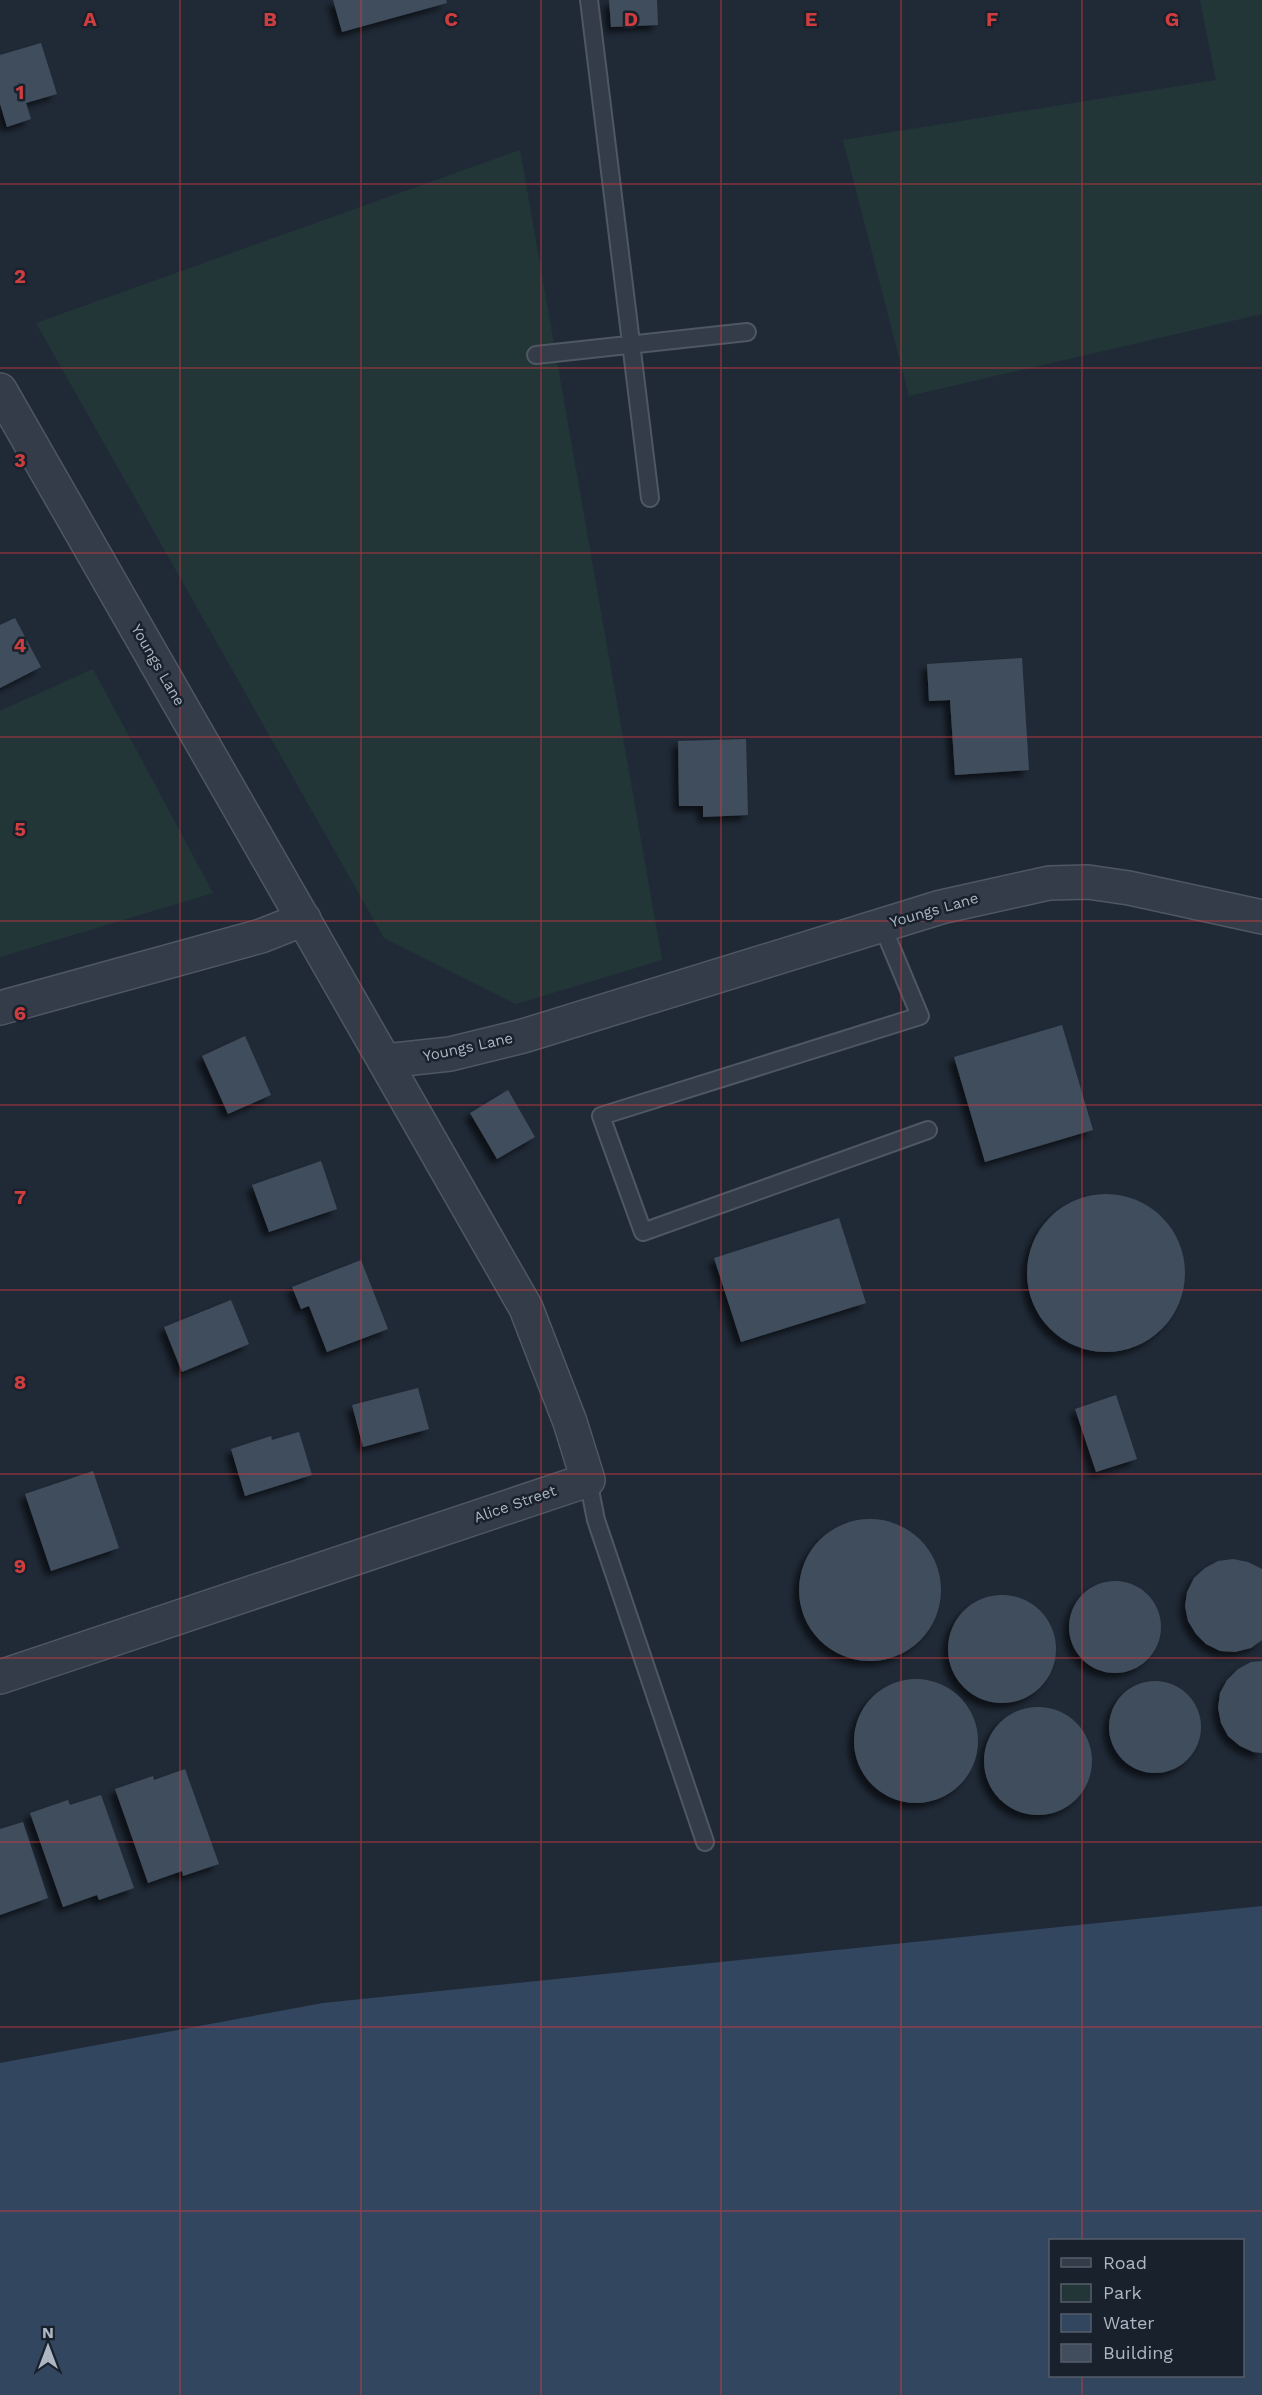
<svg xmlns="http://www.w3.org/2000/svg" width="1262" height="2395" font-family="'Work Sans',sans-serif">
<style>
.green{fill:#223638}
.water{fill:#33465f;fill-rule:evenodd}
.building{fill:#414d5c;filter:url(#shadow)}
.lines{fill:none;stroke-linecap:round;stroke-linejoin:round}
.service-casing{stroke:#4e5762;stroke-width:20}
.minor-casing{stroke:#4e5762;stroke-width:36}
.service{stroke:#333c48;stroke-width:16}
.minor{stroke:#333c48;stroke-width:33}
.grid{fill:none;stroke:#d03d3f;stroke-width:1.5;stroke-opacity:0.55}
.labels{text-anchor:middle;stroke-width:5;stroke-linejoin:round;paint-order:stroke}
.street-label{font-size:15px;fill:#adb7c4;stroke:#19212c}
.grid-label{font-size:20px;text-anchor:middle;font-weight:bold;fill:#d03d3f;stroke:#19212c;stroke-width:5;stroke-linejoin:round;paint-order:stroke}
</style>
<defs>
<filter id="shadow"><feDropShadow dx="-5.5" dy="5.5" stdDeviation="3" flood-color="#0009"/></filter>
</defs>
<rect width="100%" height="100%" fill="#202a37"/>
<path class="green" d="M1200,0H1262V314L909,396L843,140L1216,80Z
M520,150L662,960L516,1004L384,938L36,323Z
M93,669L213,893L0,957V711Z"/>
<path class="water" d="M1262,1906V2395H0V2063L323,2003ZM1050,2240H1242V2376H1050Z"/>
<path class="building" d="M333,0H446L447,3L342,32Z
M609,0H657L658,25L611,27Z
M41,43L57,94L26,103L31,119L7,127L0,104V55Z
M15,618L41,667L0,688V625Z
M1022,658L1029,770L955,775L950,700L929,701L927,664Z
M746,739L748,815L703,817V806H679L678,741Z
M1062,1025L1093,1130L985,1162L954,1057Z
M245,1036L271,1095L228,1114L202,1056Z
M508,1090L535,1137L497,1159L470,1113Z
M321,1161L337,1209L269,1232L252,1185Z
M1027 1273a79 79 0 1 1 158 0a79 79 0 1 1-158 0Z
M839,1218L866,1303L741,1342L714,1258Z
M361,1260L388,1329L327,1352L309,1306L301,1309L292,1287Z
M231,1300L249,1344L182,1372L164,1327Z
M418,1388L429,1429L363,1447L352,1405Z
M1116,1395L1137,1459L1096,1472L1075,1409Z
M299,1432L312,1475L245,1496L231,1449L271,1436L272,1440Z
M93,1471L119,1548L51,1571L25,1494Z
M799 1590a71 71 0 1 1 142 0a71 71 0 1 1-142 0Z
M1233,1559L1248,1562L1262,1569V1640L1251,1648L1235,1652L1220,1651L1206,1644L1196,1634L1188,1621L1185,1606L1187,1592L1194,1578L1205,1568L1218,1561Z
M1069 1627a46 46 0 1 1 92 0a46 46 0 1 1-92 0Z
M948 1649a54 54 0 1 1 108 0a54 54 0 1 1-108 0Z
M1262,1661V1753L1253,1752L1240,1746L1228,1736L1221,1723L1218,1708L1220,1693L1227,1680L1238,1669L1251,1662Z
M854 1741a62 62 0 1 1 124 0a62 62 0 1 1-124 0Z
M1109 1727a46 46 0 1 1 92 0a46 46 0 1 1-92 0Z
M984 1761a54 54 0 1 1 108 0a54 54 0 1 1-108 0Z
M185,1769L219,1864L183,1876L182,1871L148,1883L115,1789L153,1776L154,1780Z
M101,1795L134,1888L99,1900L97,1895L63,1907L30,1813L68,1800L70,1805Z
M23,1822L48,1898L0,1915V1829Z"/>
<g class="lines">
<defs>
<path id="service" d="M589,0L650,498
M536,355L747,332
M882,925L920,1016L601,1116L643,1232L928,1130
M588,1480L596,1520L705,1842"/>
<path id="minor" d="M0,390L526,1308L570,1422L588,1480L0,1677
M0,1008L261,936L304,919
M385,1061L450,1054L523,1036L941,907L1049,883L1088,882L1129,888L1262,917"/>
</defs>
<use href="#service" class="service-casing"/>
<use href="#minor" class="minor-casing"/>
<use href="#service" class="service"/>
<use href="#minor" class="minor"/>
</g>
<path class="grid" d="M180,0V2395M361,0V2395M541,0V2395M721,0V2395M901,0V2395M1082,0V2240M0,184H1262M0,368H1262M0,553H1262M0,737H1262M0,921H1262M0,1105H1262M0,1290H1262M0,1474H1262M0,1658H1262M0,1842H1262M0,2027H1262M0,2211H1262M1082,2376V2395"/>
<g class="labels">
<g class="street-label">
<text transform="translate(158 665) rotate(60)" y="5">Youngs Lane</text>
<text transform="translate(934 910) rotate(-16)" y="5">Youngs Lane</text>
<text transform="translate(468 1047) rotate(-12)" y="5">Youngs Lane</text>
<text transform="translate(515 1504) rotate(-19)" y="5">Alice Street</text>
</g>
</g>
<g class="grid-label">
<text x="90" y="26">A</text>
<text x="270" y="26">B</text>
<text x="451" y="26">C</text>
<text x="631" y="26">D</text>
<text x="811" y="26">E</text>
<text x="992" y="26">F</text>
<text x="1172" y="26">G</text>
<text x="20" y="99">1</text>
<text x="20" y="283">2</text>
<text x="20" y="467">3</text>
<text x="20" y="652">4</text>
<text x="20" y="836">5</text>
<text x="20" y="1020">6</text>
<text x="20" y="1204">7</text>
<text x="20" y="1389">8</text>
<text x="20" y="1573">9</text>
</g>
<rect x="1049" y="2239" width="195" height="138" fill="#19212c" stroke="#545d69" stroke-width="1.5"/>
<rect x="1061" y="2258" width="30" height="9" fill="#333c48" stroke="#545d69" stroke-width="1.5"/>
<text x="1103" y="2269" font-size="18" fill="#adb7c4">Road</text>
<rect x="1061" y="2284" width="30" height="18" fill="#223638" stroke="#545d69" stroke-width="1.5"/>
<text x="1103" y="2299" font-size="18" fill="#adb7c4">Park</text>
<rect x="1061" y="2314" width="30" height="18" fill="#33465f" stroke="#545d69" stroke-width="1.5"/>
<text x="1103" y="2329" font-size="18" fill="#adb7c4">Water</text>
<rect x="1061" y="2344" width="30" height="18" fill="#414d5c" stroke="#545d69" stroke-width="1.5"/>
<text x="1103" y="2359" font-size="18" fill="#adb7c4">Building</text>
<g transform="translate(48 2347)" stroke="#19212c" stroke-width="4.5" paint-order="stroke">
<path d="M0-4.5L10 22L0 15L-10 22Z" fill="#adb7c4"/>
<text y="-9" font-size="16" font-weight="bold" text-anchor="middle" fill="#adb7c4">N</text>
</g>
</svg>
